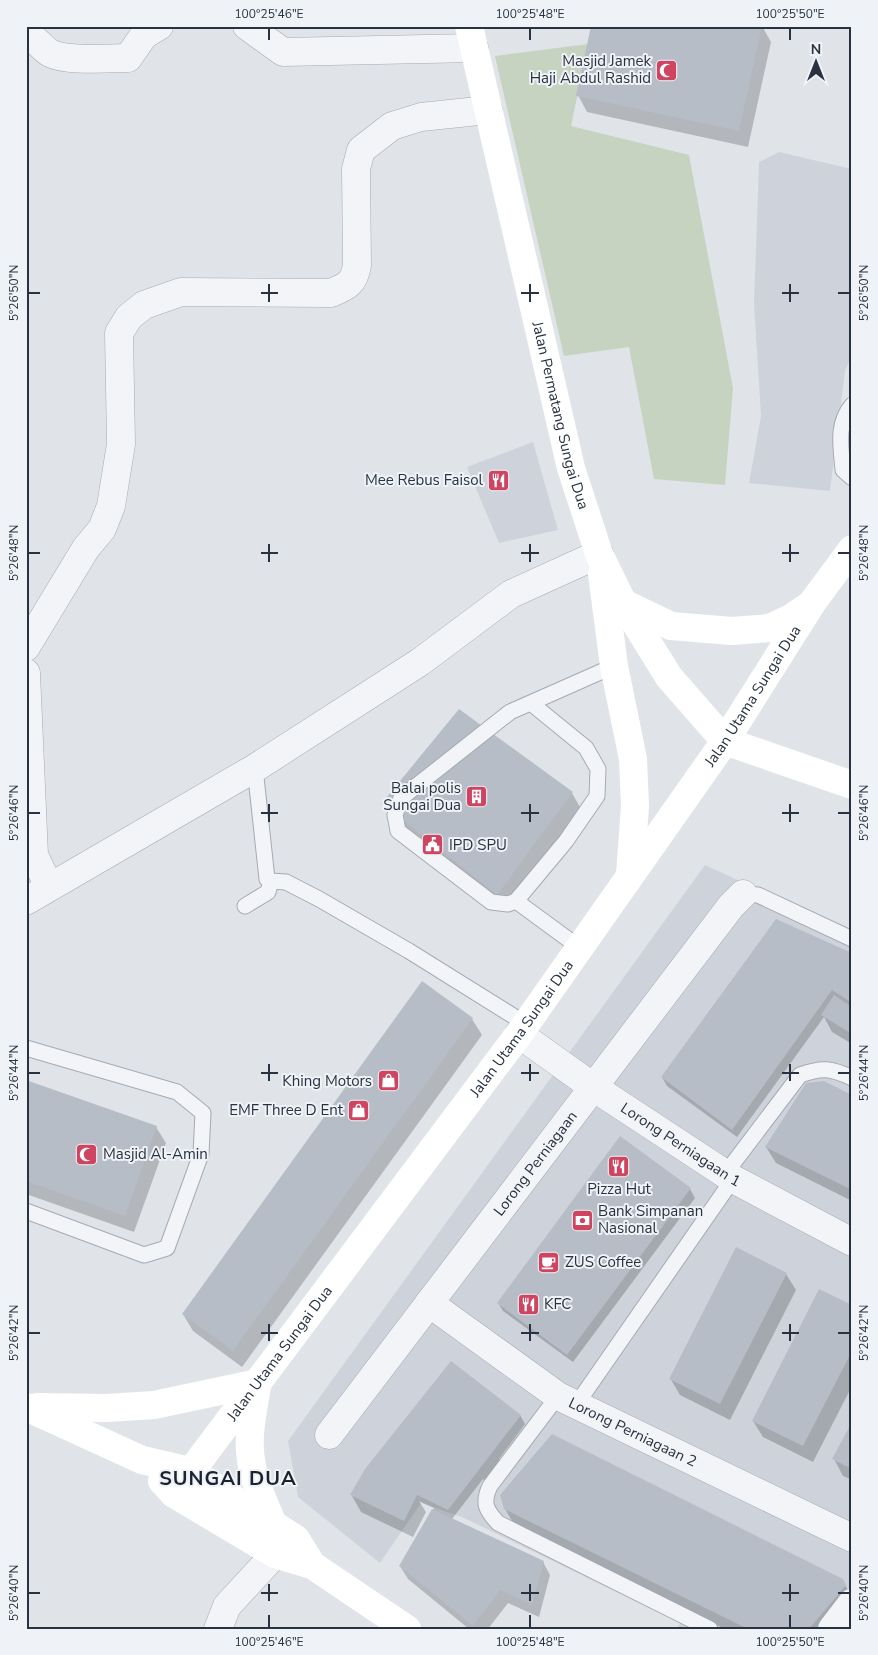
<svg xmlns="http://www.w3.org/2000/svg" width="878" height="1655" font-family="'Nunito Sans',sans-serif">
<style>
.built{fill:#ced3db}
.green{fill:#c6d3c1}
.shadow{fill:#0003}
.building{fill:#b7bdc6}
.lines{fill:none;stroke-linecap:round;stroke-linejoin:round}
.lane-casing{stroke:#a5abb3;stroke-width:17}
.street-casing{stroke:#a5abb3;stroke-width:29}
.lane{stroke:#f2f4f7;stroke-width:15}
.street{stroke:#f2f4f7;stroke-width:28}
.secondary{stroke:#fff;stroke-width:28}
.ticks{fill:none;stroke:#283240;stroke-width:2}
.labels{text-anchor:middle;stroke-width:4;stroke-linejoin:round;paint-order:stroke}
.poi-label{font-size:15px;fill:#283240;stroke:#eff2f6;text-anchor:end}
.street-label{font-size:15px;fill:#283240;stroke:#eff2f6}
.district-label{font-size:20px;font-weight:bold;letter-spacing:1px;fill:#1b2331;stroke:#eff2f6}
.neatline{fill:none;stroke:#283240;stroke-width:2}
.ticks-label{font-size:12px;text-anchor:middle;fill:#283240}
</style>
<rect width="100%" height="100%" fill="#e0e4e9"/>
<path class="built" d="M779,152L852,169V355L845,371L830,491L749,483L761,416L754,304L759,162Z
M533,442L558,530L499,543L467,467Z
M705,865L852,933V1629H677L680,1623L462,1517L421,1503L380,1563L298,1497L288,1441Z"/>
<path class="green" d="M588,44L571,126L689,155L733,388L725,485L654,479L629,347L564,356L495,56Z"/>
<path class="shadow" d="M593,26H762L771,42L748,147L587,112L578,95Z
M572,793L581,809L507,910L393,820L383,803Z
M852,954V1044L832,1032L824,1017L737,1137L667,1086L662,1077Z
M472,1019L482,1035L242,1367L193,1331L183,1314Z
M26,1081L156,1127L166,1143L134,1232L26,1194Z
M852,1096V1201L776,1163L766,1147Z
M621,1138L690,1189L695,1198L573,1362L503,1311L498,1303Z
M786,1274L796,1290L730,1420L680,1395L670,1378Z
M852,1307V1386L813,1462L763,1437L753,1421Z
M520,1415L525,1424L499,1459L503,1467L489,1485L483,1479L452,1519L543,1562L550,1575L539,1617L508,1603L488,1629H469L408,1579L400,1566L434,1508L419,1501L426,1512L413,1537L361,1512L352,1496Z
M852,1424V1480L843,1476L834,1459Z
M505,1509L842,1580L852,1597L832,1629H725L515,1526Z"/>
<path class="building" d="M591,26H762L739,131L576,96Z
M459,709L573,792L497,895L382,803Z
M776,919L852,953V1003L832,990L732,1130L661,1077Z
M422,981L473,1018L233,1351L182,1314Z
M834,995L852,1007V1034L821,1015Z
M26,1080L157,1126L125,1216L26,1181Z
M824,1081L852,1095V1190L765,1147L806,1083Z
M620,1136L691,1188L567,1355L497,1303Z
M736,1247L787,1273L720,1404L669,1379Z
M819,1289L852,1305V1351L803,1446L752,1421Z
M451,1361L521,1415L448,1510L417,1495L404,1521L350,1495L365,1469Z
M852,1422V1469L832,1459Z
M552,1434L843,1579L846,1585L809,1629H748L504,1509L500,1495Z
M432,1509L544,1561L532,1605L500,1590L473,1626L399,1566Z"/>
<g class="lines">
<defs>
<path id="lane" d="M852,405C836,424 841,447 843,470L852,478
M532,704L586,748L598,769L597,796L566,841L516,901L508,904L491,902L398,831L395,815L401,798L510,712L614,666
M255,768L267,879L271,881L286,882L319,899L409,951L526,1024
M743,894L758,895L852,939
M516,901L580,948
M245,906L268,892L271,881
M26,1048L177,1092L203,1113L201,1154L167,1248L144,1255L26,1211
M725,1174L800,1075C822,1067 831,1068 852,1078
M558,1396L490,1486C482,1503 486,1510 498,1523L710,1629
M576,1405L733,1179"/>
<g id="street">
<path d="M247,26L283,52L474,48"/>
<path d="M26,35C37,38 41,48 50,53C67,62 108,58 128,58L144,35L159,26"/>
<path d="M26,647L86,548L102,529L111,506L121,444L119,333L129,317L144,305L181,292L331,293C347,286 354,284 357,265L356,169L361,150L392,126L421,117L488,110"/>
<path d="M26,673L34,855L49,887"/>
<path d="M26,901L255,768L420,662L511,594L599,554"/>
<path id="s1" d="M519,1034L593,1087L733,1179L852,1242"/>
<path id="s2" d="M429,1303L558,1396L852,1538"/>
<path id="s3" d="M329,1435L731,906L743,894"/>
<path d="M218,1629L227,1606L275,1554"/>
<path d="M832,1629L852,1603"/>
</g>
</defs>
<use href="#lane" class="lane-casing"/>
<use href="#street" class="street-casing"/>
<use href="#lane" class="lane"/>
<use href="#street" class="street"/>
<g class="secondary">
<path id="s4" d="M469,26L571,468L599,554L623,603L669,677L725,741"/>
<path d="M602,574L614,666L633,759L635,806L630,875"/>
<path d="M623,603L671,626L732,631L770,628L791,618L807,607"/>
<path d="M725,741L852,785"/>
<path d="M257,1387C253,1411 247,1436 251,1460C254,1482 264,1502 272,1522"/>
<path d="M26,1407L142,1460L190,1471L296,1539L312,1565"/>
<path d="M37,1407L106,1408L154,1405L258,1383"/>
<path d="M162,1481L174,1494L275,1554L312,1565L407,1629"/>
<path id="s5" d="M174,1494L519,1034L725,741L812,603L852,549"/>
</g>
</g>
<path class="ticks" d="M269,28V40M530,28V40M790,28V40M269,284V302M530,284V302M790,284V302M28,293H40M261,293H278M521,293H539M782,293H799M838,293H850M269,544V562M530,544V562M790,544V562M28,553H40M261,553H278M521,553H539M782,553H799M838,553H850M269,804V822M530,804V822M790,804V822M28,813H40M261,813H278M521,813H539M782,813H799M838,813H850M269,1064V1081M530,1064V1081M790,1064V1081M28,1073H40M261,1073H278M521,1073H539M782,1073H799M838,1073H850M269,1324V1341M530,1324V1341M790,1324V1341M28,1333H40M261,1333H278M521,1333H539M782,1333H799M838,1333H850M269,1584V1601M530,1584V1601M790,1584V1601M28,1593H40M261,1593H278M521,1593H539M782,1593H799M838,1593H850M269,1615V1628M530,1615V1628M790,1615V1628"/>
<defs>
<symbol id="mosque-square" viewBox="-11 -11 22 22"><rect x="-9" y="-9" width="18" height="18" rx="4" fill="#ce4461" stroke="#eff2f6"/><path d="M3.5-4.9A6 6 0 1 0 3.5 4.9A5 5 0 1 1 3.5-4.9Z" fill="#fff"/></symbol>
<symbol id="restaurant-square" viewBox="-11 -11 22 22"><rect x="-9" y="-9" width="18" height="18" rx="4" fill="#ce4461" stroke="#eff2f6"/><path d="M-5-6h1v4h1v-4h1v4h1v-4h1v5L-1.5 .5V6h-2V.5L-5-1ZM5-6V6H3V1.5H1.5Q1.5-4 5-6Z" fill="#fff"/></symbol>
<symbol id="building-square" viewBox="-11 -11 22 22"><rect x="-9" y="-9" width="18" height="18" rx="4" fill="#ce4461" stroke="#eff2f6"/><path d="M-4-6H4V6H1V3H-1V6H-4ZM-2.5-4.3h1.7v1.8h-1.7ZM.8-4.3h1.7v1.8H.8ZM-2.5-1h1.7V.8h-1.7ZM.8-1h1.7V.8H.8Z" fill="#fff"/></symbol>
<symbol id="civic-square" viewBox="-11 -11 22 22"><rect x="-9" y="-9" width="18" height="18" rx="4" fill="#ce4461" stroke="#eff2f6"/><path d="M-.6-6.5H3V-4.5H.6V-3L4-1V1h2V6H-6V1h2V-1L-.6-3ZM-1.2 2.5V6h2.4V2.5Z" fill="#fff"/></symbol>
<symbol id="shop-square" viewBox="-11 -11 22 22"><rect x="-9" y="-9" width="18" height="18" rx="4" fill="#ce4461" stroke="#eff2f6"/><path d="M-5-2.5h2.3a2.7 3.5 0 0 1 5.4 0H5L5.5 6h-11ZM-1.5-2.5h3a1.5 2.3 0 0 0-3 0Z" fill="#fff"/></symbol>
<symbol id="bank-square" viewBox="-11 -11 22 22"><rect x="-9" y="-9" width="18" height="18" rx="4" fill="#ce4461" stroke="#eff2f6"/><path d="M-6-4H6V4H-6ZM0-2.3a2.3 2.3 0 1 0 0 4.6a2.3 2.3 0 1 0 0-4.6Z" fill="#fff"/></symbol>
<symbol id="cafe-square" viewBox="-11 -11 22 22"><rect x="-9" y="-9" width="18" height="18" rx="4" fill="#ce4461" stroke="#eff2f6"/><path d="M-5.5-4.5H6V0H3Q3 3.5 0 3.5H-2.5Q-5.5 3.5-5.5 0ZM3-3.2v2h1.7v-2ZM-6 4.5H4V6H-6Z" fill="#fff"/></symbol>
</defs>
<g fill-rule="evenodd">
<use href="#mosque-square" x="654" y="58" width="25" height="25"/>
<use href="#restaurant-square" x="486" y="468" width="25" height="25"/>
<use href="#building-square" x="464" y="784" width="25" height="25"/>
<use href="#civic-square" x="420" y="832" width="25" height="25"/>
<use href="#shop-square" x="376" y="1068" width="25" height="25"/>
<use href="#shop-square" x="346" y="1098" width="25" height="25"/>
<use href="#mosque-square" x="74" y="1142" width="25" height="25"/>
<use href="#restaurant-square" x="606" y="1154" width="25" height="25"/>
<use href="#bank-square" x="570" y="1208" width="25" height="25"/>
<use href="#cafe-square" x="536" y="1250" width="25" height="25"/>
<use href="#restaurant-square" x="516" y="1292" width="25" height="25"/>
</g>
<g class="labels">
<g class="poi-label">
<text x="651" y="66">Masjid Jamek<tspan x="651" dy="17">Haji Abdul Rashid</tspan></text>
<text x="483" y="485">Mee Rebus Faisol</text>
<text x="461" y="793">Balai polis<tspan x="461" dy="17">Sungai Dua</tspan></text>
<text x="449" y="850" text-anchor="start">IPD SPU</text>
<text x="372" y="1086">Khing Motors</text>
<text x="343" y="1115">EMF Three D Ent</text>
<text x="103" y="1159" text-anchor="start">Masjid Al-Amin</text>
<text x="619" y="1194" text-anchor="middle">Pizza Hut</text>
<text x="598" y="1216" text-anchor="start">Bank Simpanan<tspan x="598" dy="17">Nasional</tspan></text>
<text x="565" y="1267" text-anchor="start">ZUS Coffee</text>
<text x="544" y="1309" text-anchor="start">KFC</text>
</g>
<g class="street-label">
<text dy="5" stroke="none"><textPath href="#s4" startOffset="400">Jalan Permatang Sungai Dua</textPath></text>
<text dy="5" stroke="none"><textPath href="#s5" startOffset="986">Jalan Utama Sungai Dua</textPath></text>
<text dy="5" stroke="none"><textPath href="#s5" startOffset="581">Jalan Utama Sungai Dua</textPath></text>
<text dy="5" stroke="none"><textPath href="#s1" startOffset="196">Lorong Perniagaan 1</textPath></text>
<text dy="5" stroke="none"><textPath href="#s3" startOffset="341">Lorong Perniagaan</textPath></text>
<text dy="5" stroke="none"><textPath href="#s5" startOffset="176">Jalan Utama Sungai Dua</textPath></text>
<text dy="5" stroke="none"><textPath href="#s2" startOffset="242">Lorong Perniagaan 2</textPath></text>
</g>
<g class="district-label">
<text x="228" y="1485">SUNGAI DUA</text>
</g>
</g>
<rect width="878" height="1655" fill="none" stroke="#eff2f6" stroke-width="55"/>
<g transform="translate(816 62)" stroke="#eff2f6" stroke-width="4" paint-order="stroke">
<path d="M0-4L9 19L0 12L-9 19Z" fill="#283240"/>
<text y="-8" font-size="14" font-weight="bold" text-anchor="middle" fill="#283240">N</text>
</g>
<rect x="28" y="28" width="822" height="1600" class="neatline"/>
<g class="ticks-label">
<text x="269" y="18">100°25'46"E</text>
<text x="530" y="18">100°25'48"E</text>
<text x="790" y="18">100°25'50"E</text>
<text transform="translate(14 293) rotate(-90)" y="4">5°26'50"N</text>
<text transform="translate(864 293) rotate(-90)" y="4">5°26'50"N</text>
<text transform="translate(14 553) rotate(-90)" y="4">5°26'48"N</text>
<text transform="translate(864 553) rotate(-90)" y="4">5°26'48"N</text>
<text transform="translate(14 813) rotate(-90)" y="4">5°26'46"N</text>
<text transform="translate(864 813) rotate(-90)" y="4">5°26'46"N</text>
<text transform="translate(14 1073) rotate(-90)" y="4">5°26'44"N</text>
<text transform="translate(864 1073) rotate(-90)" y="4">5°26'44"N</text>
<text transform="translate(14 1333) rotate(-90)" y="4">5°26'42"N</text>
<text transform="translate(864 1333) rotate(-90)" y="4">5°26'42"N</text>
<text transform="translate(14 1593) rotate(-90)" y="4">5°26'40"N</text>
<text transform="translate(864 1593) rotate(-90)" y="4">5°26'40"N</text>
<text x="269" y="1646">100°25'46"E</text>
<text x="530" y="1646">100°25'48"E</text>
<text x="790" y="1646">100°25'50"E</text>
</g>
</svg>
